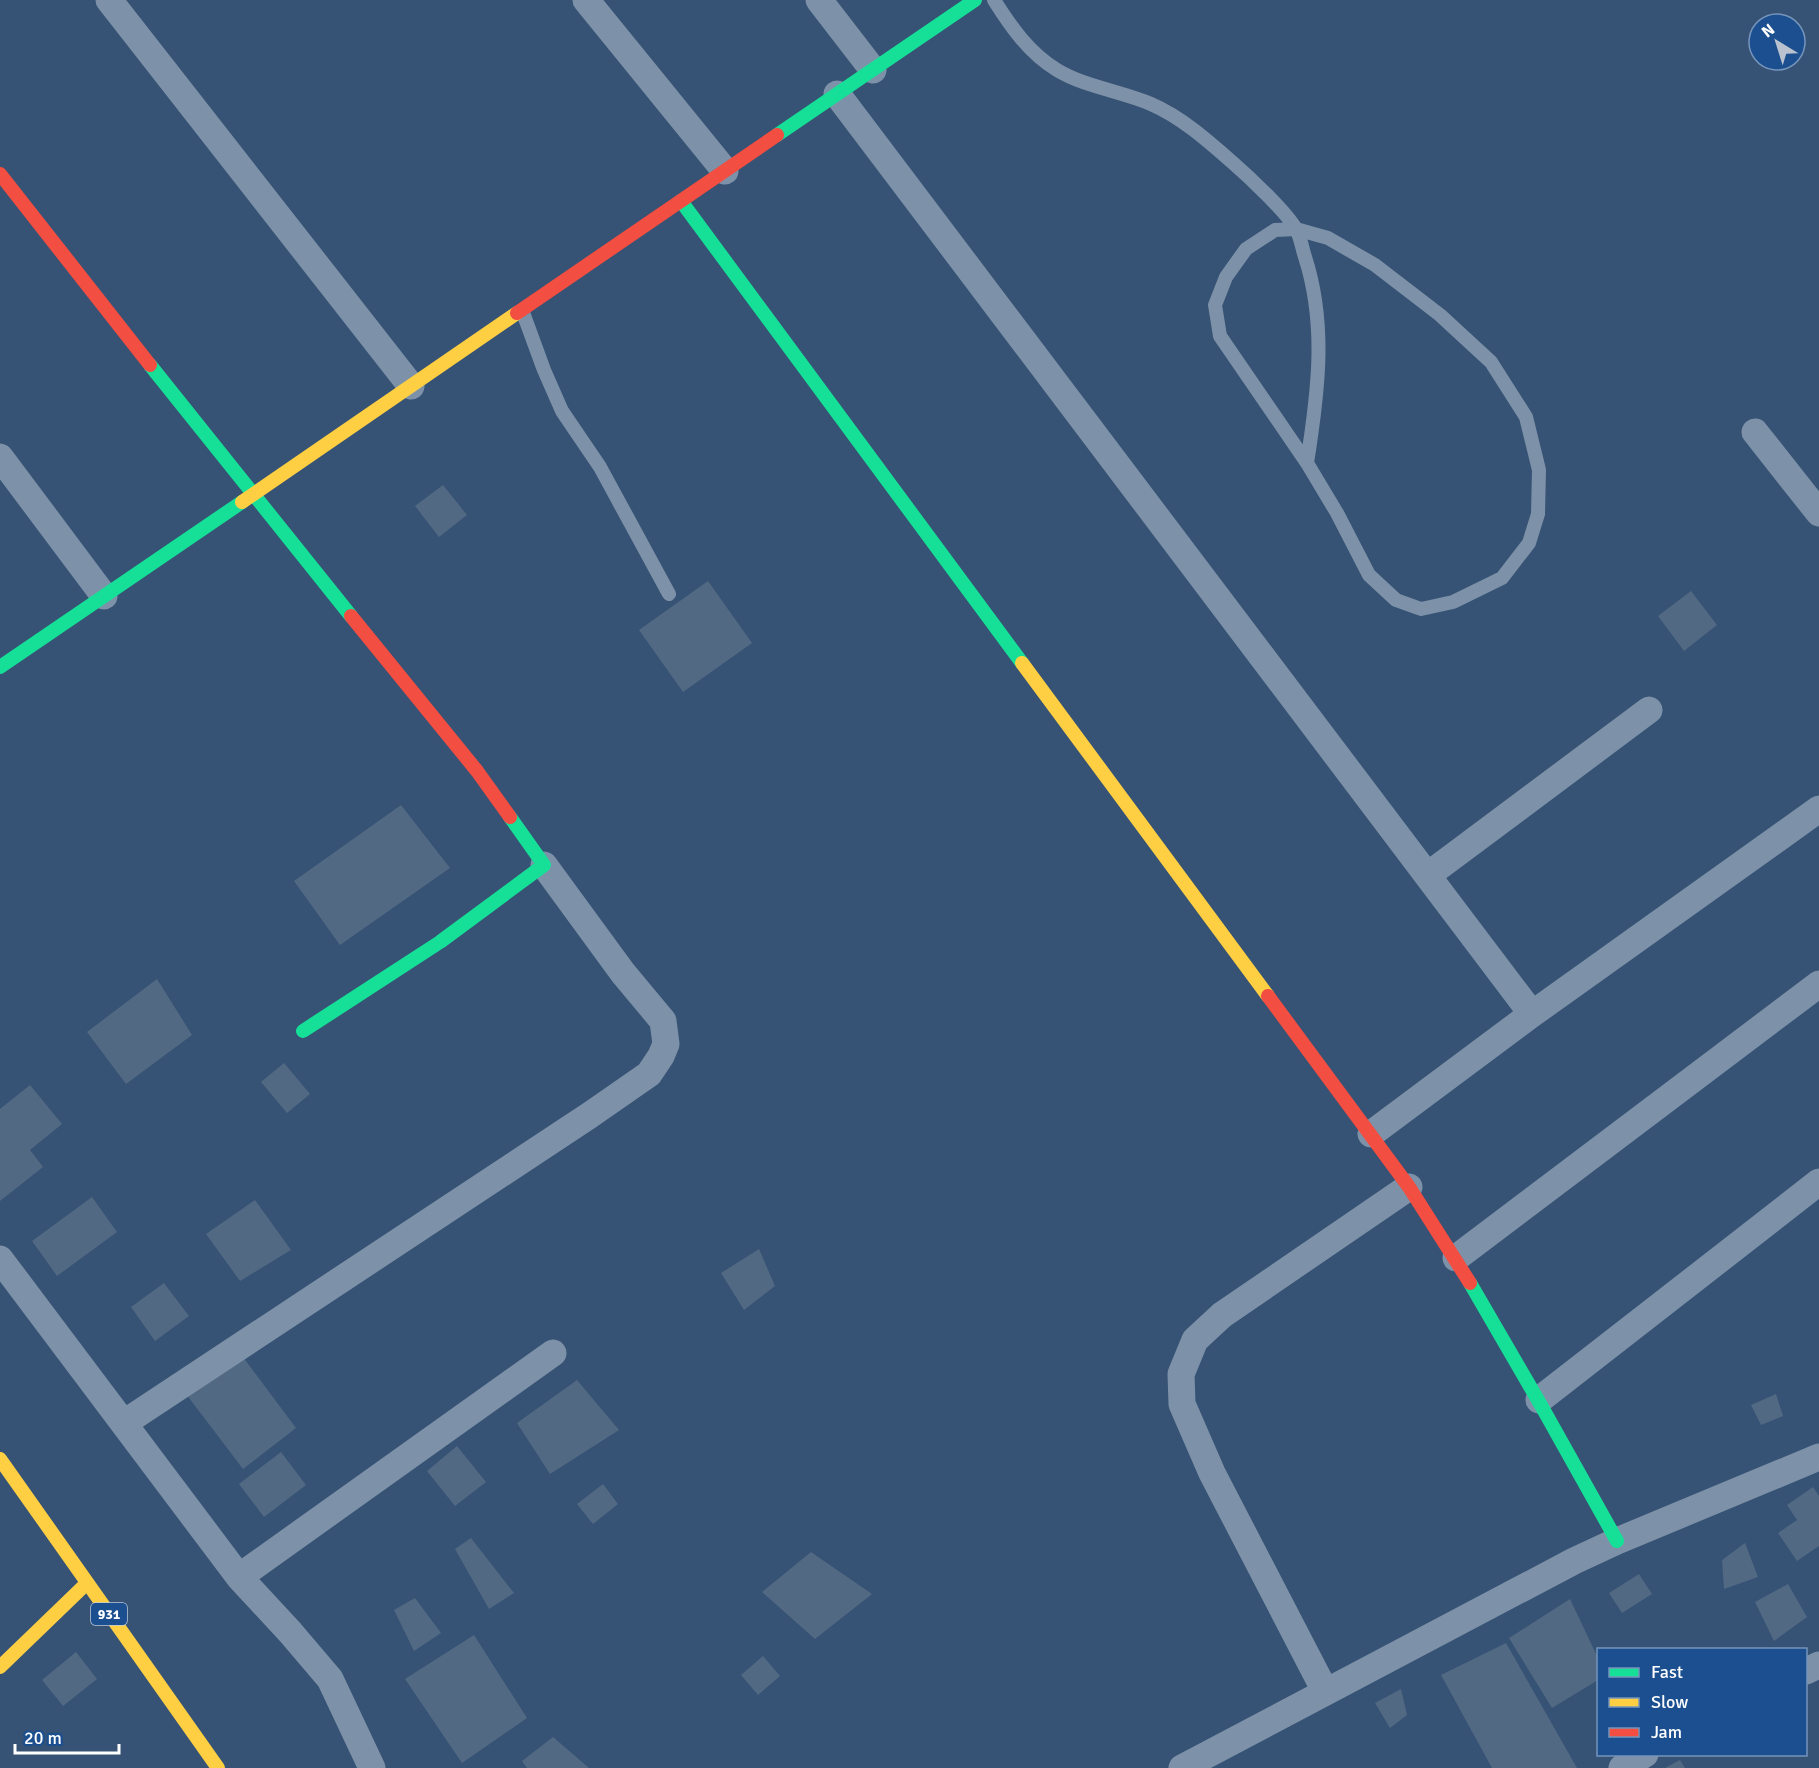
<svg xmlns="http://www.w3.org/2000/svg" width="1819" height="1768" font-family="Signika,sans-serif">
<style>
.building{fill:#526984}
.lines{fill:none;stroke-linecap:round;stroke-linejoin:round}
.lane{stroke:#7d92a8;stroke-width:14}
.street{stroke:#7d92a8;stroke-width:27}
.fast{stroke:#16e098;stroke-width:14}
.slow{stroke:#ffcf43;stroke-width:14}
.jam{stroke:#f24e42;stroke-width:14}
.labels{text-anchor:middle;stroke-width:6;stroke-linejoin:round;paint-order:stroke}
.shield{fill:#1b4f8f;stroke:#bbcadd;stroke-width:1.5}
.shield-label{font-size:14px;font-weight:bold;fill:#fff}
</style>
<rect width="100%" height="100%" fill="#365274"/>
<path class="building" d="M443,485L467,515L439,537L415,506Z
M708,581L752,643L683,692L639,630Z
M1691,591L1717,625L1684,651L1658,616Z
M401,805L450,868L340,945L294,881Z
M157,979L192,1035L126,1084L87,1032Z
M284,1063L310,1094L287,1113L261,1082Z
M30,1085L62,1124L30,1150L43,1167L0,1201V1109Z
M92,1197L117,1232L57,1276L32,1241Z
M255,1200L291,1250L240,1281L206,1234Z
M759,1249L775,1286L744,1310L721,1273Z
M164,1283L189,1316L155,1341L131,1307Z
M240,1353L296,1428L243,1469L186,1394Z
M577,1380L619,1430L550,1474L517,1423Z
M1776,1394L1783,1416L1761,1425L1751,1405Z
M457,1446L486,1482L455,1506L427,1471Z
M281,1452L306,1485L264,1517L239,1484Z
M603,1484L618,1504L593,1524L577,1504Z
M1813,1487L1819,1496V1546L1797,1561L1778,1533L1797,1520L1787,1505Z
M471,1538L514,1593L489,1609L455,1549Z
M1745,1543L1758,1577L1724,1589L1722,1560Z
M811,1552L872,1594L815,1639L762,1592Z
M1639,1574L1652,1594L1622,1613L1609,1593Z
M1788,1584L1807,1617L1774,1641L1755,1602Z
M415,1598L441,1633L414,1651L394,1610Z
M1570,1599L1598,1658V1680L1552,1708L1509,1638Z
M474,1635L527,1718L462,1763L405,1679Z
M1506,1643L1577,1768H1492L1441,1675Z
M76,1652L97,1679L63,1706L42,1680Z
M763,1656L780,1676L758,1695L741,1675Z
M1401,1689L1407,1715L1390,1728L1375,1703Z
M553,1737L589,1768H527L522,1761Z
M1680,1760L1685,1768H1665Z"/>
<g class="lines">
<path class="lane" d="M994,0C1011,27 1029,53 1057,70C1085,87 1121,91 1151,104C1181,117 1207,140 1232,162C1248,176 1288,213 1297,231C1301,239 1302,248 1305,257C1327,325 1318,393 1307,463
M1296,229L1328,238L1375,265L1440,315L1491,362L1526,417L1539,470L1538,514L1529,543L1502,578L1453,602L1421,609L1396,600L1369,575L1337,513L1307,463L1220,336L1215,305L1226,277L1246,249L1275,230Z
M522,310L544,370L562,411L600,467L669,594"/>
<path class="street" d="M109,0L411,386
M586,0L725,171
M819,0L873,70
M837,94L1532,1014
M1755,432L1819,513
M0,457L104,596
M1428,875L1649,710
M1371,1134L1532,1014L1819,809
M1456,1258L1819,984
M0,1259L239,1577L290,1632L330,1679L372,1768
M1539,1400L1819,1182
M124,1423L590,1115L649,1074L661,1056L666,1044L663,1021L623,973L544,865
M239,1577L553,1353
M1806,1671L1819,1665
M1325,1691L1212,1473L1182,1404L1181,1374L1195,1340L1222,1315L1409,1187
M1182,1768L1574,1561L1617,1541L1819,1457
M1622,1768L1645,1754"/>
<path class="fast" d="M777,135L975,0
M681,201L1022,663
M150,365L351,616
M0,667L242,502
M303,1031L440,942L544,865L510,817
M1470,1283L1542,1407L1617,1541"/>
<path class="slow" d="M242,502L517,313
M1022,663L1268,996
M0,1459L218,1768
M0,1667L87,1583"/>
<path class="jam" d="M0,174L150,365
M517,313L777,135
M351,616L477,771L510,817
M1268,996L1409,1187L1470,1283"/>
</g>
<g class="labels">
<rect class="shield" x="91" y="1603" width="36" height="22" rx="4.5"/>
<g class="shield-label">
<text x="109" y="1619">931</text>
</g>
</g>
<rect x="1597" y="1648" width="210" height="108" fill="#1b4f8f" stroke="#7695bc" stroke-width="1.5"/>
<rect x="1609" y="1668" width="30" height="9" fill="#16e098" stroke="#7695bc" stroke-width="1.5"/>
<text x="1651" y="1678" font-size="18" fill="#ffffff">Fast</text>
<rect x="1609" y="1698" width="30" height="9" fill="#ffcf43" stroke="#7695bc" stroke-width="1.5"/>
<text x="1651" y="1708" font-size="18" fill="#ffffff">Slow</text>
<rect x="1609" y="1728" width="30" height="9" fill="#f24e42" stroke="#7695bc" stroke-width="1.5"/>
<text x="1651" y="1738" font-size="18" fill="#ffffff">Jam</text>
<g transform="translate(1777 42) rotate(322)"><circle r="28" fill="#1b4f8f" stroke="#7695bc" stroke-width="1.5"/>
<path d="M0-4.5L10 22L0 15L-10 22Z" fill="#b9c2ce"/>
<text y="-9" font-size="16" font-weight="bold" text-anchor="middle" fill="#ffffff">N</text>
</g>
<path d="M15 1744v9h104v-9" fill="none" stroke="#ffffff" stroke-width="3"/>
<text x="24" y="1744" font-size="18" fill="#ffffff" stroke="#1b4f8f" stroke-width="4.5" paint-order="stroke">20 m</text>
</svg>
